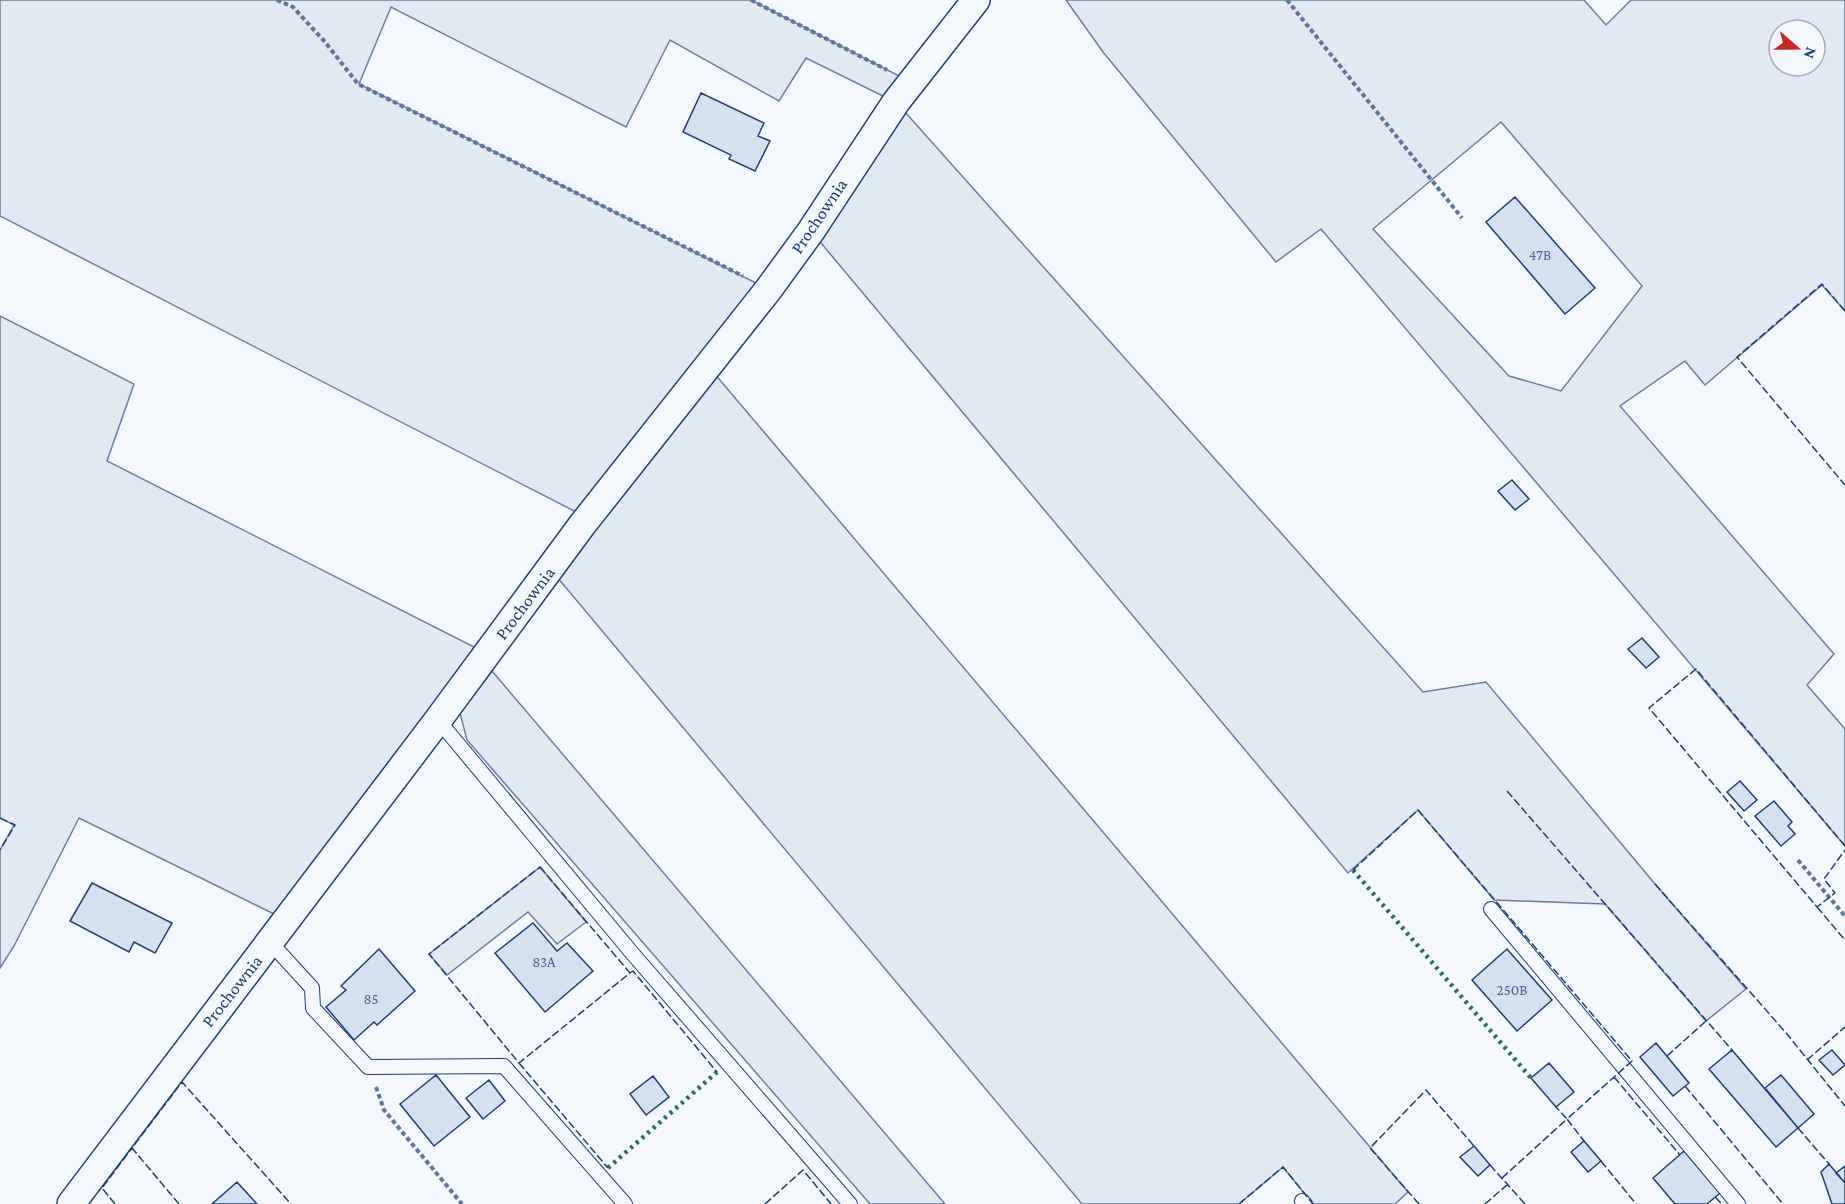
<svg xmlns="http://www.w3.org/2000/svg" width="1845" height="1204" font-family="'Crimson Pro',serif">
<style>
.green{fill:#e3e9f0;stroke:#687fa3;stroke-width:1.5;fill-rule:evenodd}
.building{fill:#d5e0f0;stroke:#1d3f73;stroke-width:1.5}
.lines{fill:none;stroke-linecap:round;stroke-linejoin:round}
.service-casing{stroke:#1d3f73;stroke-width:16}
.minor-casing{stroke:#1d3f73;stroke-width:30}
.path{stroke:#5e769c;stroke-width:4;stroke-dasharray:4.5 3;stroke-linecap:butt}
.service{stroke:#f4f7fb;stroke-width:14}
.minor{stroke:#f4f7fb;stroke-width:27}
.hedge{stroke:#2c6c60;stroke-width:4.5;stroke-dasharray:3 4.5;stroke-linecap:butt}
.fence{stroke:#1d3f73;stroke-width:1.5;stroke-dasharray:8 3;stroke-linecap:butt}
.labels{text-anchor:middle;stroke-width:4.5;stroke-linejoin:round;paint-order:stroke}
.number-label{font-size:15px;fill:#4b6792}
.street-label{font-size:18px;fill:#1d3f73;stroke:#f4f7fb}
</style>
<rect width="100%" height="100%" fill="#f4f7fb"/>
<path class="green" d="M0,0H751L907,80L891,100L806,58L779,101L670,40L626,127L391,7L359,84L760,285L582,515L0,216Z
M1066,0H1584L1606,25L1631,0H1845V311L1822,285L1705,385L1685,361L1620,406L1834,654L1807,685L1845,729V846L1321,229L1276,262L1103,52ZM1779,30H1815V66H1779ZM1501,122L1642,286L1561,391L1509,376L1373,229Z
M896,102L1423,692L1486,682L1655,884L1746,989L1706,1021L1605,904L1494,900L1418,810L1348,873L811,231Z
M0,316L134,384L107,461L482,651L278,916L79,818L14,946L0,968V850L14,825L0,818Z
M708,366L1408,1192L1395,1204H1313L1283,1167L1239,1204H1082L557,577Z
M492,671L945,1204H870L467,740L460,713Z
M540,867L586,922L557,944L528,912L447,975L429,954Z"/>
<path class="building" d="M701,93L764,123L758,136L770,141L755,171L729,159L731,155L683,132Z
M1515,197L1595,288L1565,314L1486,222Z
M1512,480L1529,499L1515,510L1498,491Z
M1642,638L1659,657L1646,668L1628,649Z
M1740,781L1757,800L1744,811L1727,792Z
M1774,801L1792,822L1788,826L1795,834L1781,846L1755,816Z
M92,883L172,923L155,953L134,942L129,952L70,921Z
M533,923L557,951L567,943L593,971L545,1012L495,953Z
M379,949L415,991L377,1025L374,1022L354,1040L326,1007L346,990L341,986Z
M1507,949L1552,1000L1517,1031L1472,980Z
M1656,1043L1689,1083L1673,1096L1640,1057Z
M1732,1050L1798,1128L1776,1147L1709,1069Z
M1832,1050L1845,1065L1833,1075L1819,1060Z
M1549,1063L1574,1092L1556,1107L1531,1078Z
M436,1075L470,1117L434,1146L400,1104Z
M1781,1075L1814,1114L1798,1128L1765,1088Z
M653,1076L669,1097L646,1115L630,1094Z
M489,1080L505,1101L483,1119L466,1098Z
M1584,1141L1601,1161L1588,1172L1571,1152Z
M1474,1146L1490,1165L1478,1176L1460,1157Z
M1684,1151L1720,1193L1707,1204H1675L1653,1178Z
M1829,1164L1845,1183V1204H1832L1821,1172Z
M1845,1166V1183L1836,1173Z
M237,1182L257,1204H212Z"/>
<g class="lines">
<defs>
<path id="service" d="M438,720L632,953L850,1204
M1491,909L1738,1204
M270,942L312,988L313,1008L368,1067L504,1066L625,1204
M1302,1201L1305,1204"/>
<path id="minor" d="M71,1204L438,720L582,525L768,290L811,231L896,102L976,0"/>
</defs>
<use href="#service" class="service-casing"/>
<use href="#minor" class="minor-casing"/>
<path class="path" d="M277,0L293,7L325,42L358,84L743,276
M751,0L887,70
M1287,0L1462,218
M1798,860L1845,916
M376,1087L384,1110L462,1204"/>
<use href="#service" class="service"/>
<use href="#minor" class="minor"/>
<path class="hedge" d="M1353,870L1531,1078
M608,1168L717,1072"/>
<path class="fence" d="M1845,311L1822,284L1737,357L1845,485
M1507,791L1732,1050
M0,818L15,825L0,850
M1845,846L1696,669L1649,708L1817,907L1835,893L1824,879L1845,850
M540,867L630,973L519,1063L429,954Z
M1353,870L1418,810L1632,1061L1567,1119L1556,1107
M1655,884L1787,1034L1845,1106
M1817,907L1845,940
M630,973L633,971L717,1072
M1667,1056L1706,1021
M1807,1060L1845,1027
M519,1063L608,1168
M1614,1077L1680,1155
M1685,1086L1783,1204
M1798,1128L1829,1164
M1601,1161L1636,1204
M1490,1165L1525,1204
M1502,1178L1567,1119L1584,1141
M1715,1197L1722,1204
M115,1204L102,1188L132,1148
M179,1204L132,1148L182,1082L291,1204
M765,1204L803,1170L831,1204
M1239,1204L1283,1167L1313,1204
M1419,1204L1370,1148L1426,1090L1474,1146
M1485,1204L1508,1184"/>
</g>
<g class="labels">
<g class="number-label">
<text x="1540" y="260">47B</text>
<text x="544" y="967">83A</text>
<text x="1512" y="995">250B</text>
<text x="371" y="1004">85</text>
</g>
<g class="street-label">
<text transform="translate(819 216) rotate(-56)" y="6">Prochownia</text>
<text transform="translate(525 603) rotate(-53)" y="6">Prochownia</text>
<text transform="translate(232 991) rotate(-52)" y="6">Prochownia</text>
</g>
</g>
<g transform="translate(1797 48) rotate(110)"><circle r="28" fill="#f4f7fb" stroke="#9eadc5" stroke-width="1.5"/>
<path d="M0-4.5L10 22L0 15L-10 22Z" fill="#c62828"/>
<text y="-9" font-size="16" font-weight="bold" text-anchor="middle" fill="#1d3f73">N</text>
</g>
</svg>
